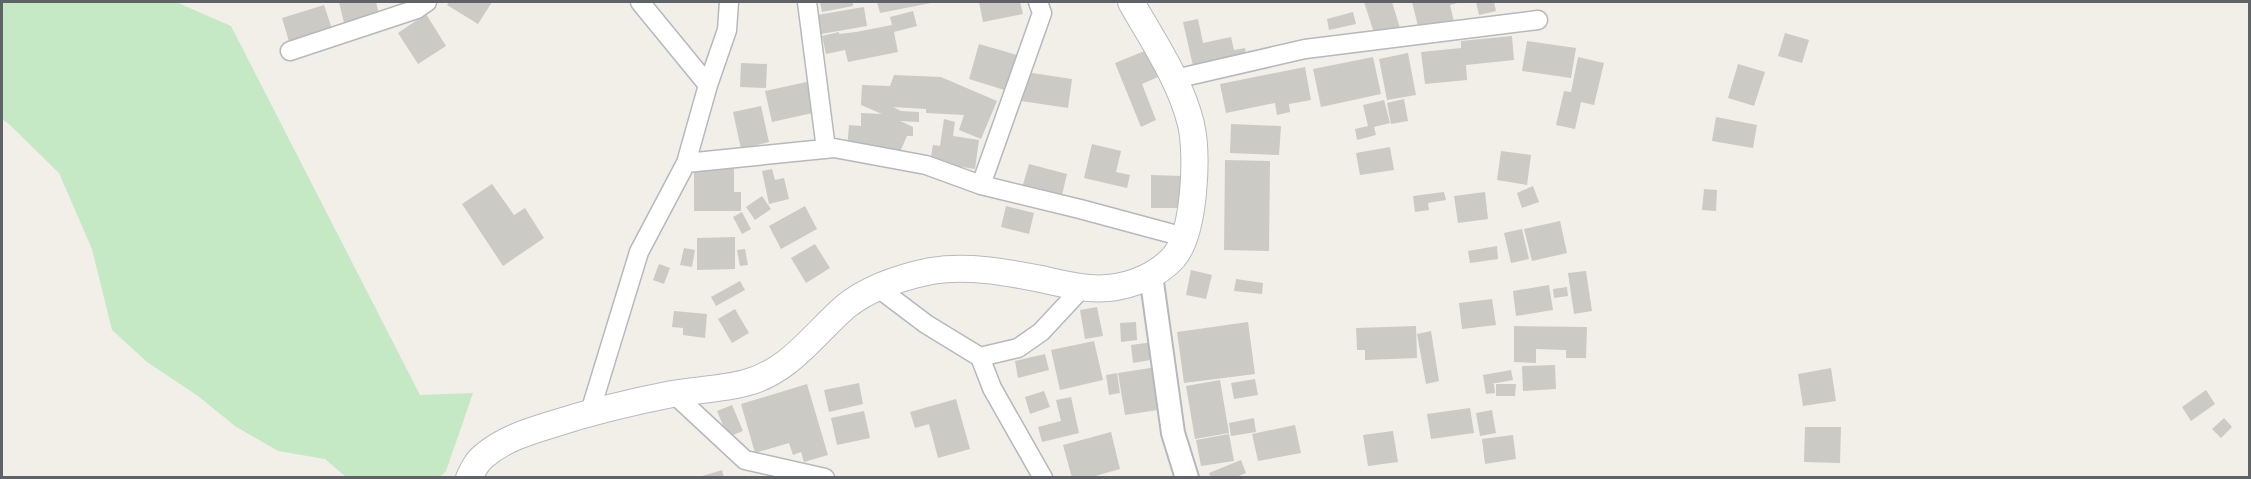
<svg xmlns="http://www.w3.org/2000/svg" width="2251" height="479" font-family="Ubuntu,sans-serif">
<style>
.green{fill:#c5e8c5}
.building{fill:#cccac5}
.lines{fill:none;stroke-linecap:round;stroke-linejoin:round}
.minor-casing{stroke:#b5b8bc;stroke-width:21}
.tertiary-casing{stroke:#b5b8bc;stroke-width:26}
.secondary-casing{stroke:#b6babf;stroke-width:28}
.minor{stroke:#fff;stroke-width:18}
.tertiary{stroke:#fff;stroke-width:22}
.secondary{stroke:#fff;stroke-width:26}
</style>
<rect width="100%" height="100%" fill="#f1efe8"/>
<path class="green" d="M2,2H176L231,26L420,395L473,393L446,471L440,477H346L325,459L278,451L235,426L198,396L147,362L112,330L92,249L59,173L10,125L2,119Z"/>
<path class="building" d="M339,2H376L380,18L345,27Z
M449,2H492L478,24L447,5Z
M820,2H853V6L822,12Z
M877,2H931V3L880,13Z
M979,2H1020L1023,14L983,22Z
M1364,2H1392L1400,28L1375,36Z
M1412,2H1461L1450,5L1455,26L1420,34Z
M1476,2H1494L1496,11L1479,15Z
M324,5L333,32L290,45L282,18Z
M864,7L867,26L821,34L817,15Z
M913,11L917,26L894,32L898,52L848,62L845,50L826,54L822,36L839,32V34L856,32L892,25L890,17Z
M1353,12L1356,24L1329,30L1327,19Z
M426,14L446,46L418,64L398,33Z
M1198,19L1203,43L1231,37L1234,50L1245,48L1246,54L1193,66L1183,22Z
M1785,33L1809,40L1802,63L1778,56Z
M1512,36L1514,60L1466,65L1467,80L1425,84L1421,52L1461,48V41Z
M1527,41L1576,48L1571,78L1522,71Z
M979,44L1021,56L1011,92L969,79Z
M1147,50L1158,77L1142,84L1156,120L1141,127L1115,63Z
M1408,53L1416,95L1387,100L1379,59Z
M1373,57L1381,94L1321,107L1313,69Z
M1578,57L1604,63L1594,105L1581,102L1575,129L1556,125L1564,91L1571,92Z
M741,63L767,64L766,88L740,87Z
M1738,64L1765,72L1754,106L1728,98Z
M1305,67L1311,100L1289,104L1290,112L1277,115L1275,103L1226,113L1220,84Z
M1025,72L1072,79L1068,108L1021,101Z
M894,75L941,77L997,101L981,139L959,130L964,115L926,113V109L893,107L901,111L919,112V122L900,121L913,127V136H907L900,152L847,150L849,125L861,126V113L882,114L861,105L862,85L890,86Z
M811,81L817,112L772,122L765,91Z
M1404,99L1408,121L1391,124L1387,103Z
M1384,100L1390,123L1374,127L1376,135L1357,140L1355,129L1368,126L1363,105Z
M761,106L769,142L741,149L733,112Z
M1716,117L1757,125L1753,148L1712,141Z
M944,119L955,122L953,136L979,140L975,169L930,162L933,145L940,146Z
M1231,124L1281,126L1279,155L1230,153Z
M1092,144L1121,151L1116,172L1130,175L1127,188L1084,178Z
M1390,147L1394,170L1360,175L1356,153Z
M1501,151L1531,155L1527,185L1497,180Z
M1225,160L1270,161L1269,251L1224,250Z
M1029,164L1067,174L1061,199L1022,188Z
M694,169H734V192H741V211H694Z
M772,169L775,180L784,178L789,199L769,204L762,171Z
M1151,175L1182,176V208H1151Z
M492,184L514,215L525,208L544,238L503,266L462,204Z
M1533,186L1539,202L1522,208L1517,193Z
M1704,189L1717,190L1716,211L1702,210Z
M1444,192L1446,200L1428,203L1429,210L1415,212L1413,196Z
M1485,192L1488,219L1458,223L1454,196Z
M762,196L771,209L755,220L746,207Z
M805,206L817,229L781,249L769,226Z
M1006,206L1034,213L1029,234L1001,227Z
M742,212L751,229L742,234L733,217Z
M1560,221L1567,253L1532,261L1524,229Z
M1522,229L1529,259L1511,263L1504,233Z
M735,237V269L697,270V238Z
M815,244L830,268L806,283L791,258Z
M1497,246L1498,259L1470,263L1468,251Z
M684,248L695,250L692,267L680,265Z
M745,249L748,265L740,266L737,250Z
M659,264L670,268L664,284L653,280Z
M1191,270L1212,275L1206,299L1186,295Z
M1586,271L1592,311L1574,314L1568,273Z
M1236,279L1263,283L1262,294L1234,291Z
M740,281L745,290L716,306L711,297Z
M1549,285L1553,310L1516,316L1513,291Z
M1567,287L1568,296L1554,298L1553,289Z
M1492,299L1496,325L1462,329L1459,303Z
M1097,307L1103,336L1085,339L1080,310Z
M735,309L749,333L732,343L718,319Z
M674,311L707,314L705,338L683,335V328L672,327Z
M1136,322L1137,340L1121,342L1120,323Z
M1248,322L1255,374L1184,383L1177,332Z
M1416,326L1417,358L1365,360V350H1357L1356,328Z
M1514,326L1587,327L1586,358H1566V350L1536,349V363L1514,362Z
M1431,331L1439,381L1426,384L1417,334Z
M1094,341L1103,380L1060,390L1051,350Z
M1153,342L1156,359L1133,363L1131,345Z
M1045,354L1049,370L1018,378L1015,361Z
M1170,365L1177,407L1125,415L1118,373Z
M1555,365L1556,389L1523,391L1522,366Z
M1831,368L1836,401L1803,406L1798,374Z
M1511,370L1513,380L1491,384H1494L1495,393L1486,394L1483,375Z
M1117,373L1120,393L1109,395L1106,375Z
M1255,379L1258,395L1234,399L1231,383Z
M1220,380L1229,433L1195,439L1186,386Z
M859,383L863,404L829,412L824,390Z
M807,384L828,455L804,462L801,452L793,455L789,443L755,453L741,404Z
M1496,384H1516L1515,396H1496Z
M2206,390L2215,404L2191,421L2182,407Z
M1044,391L1050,407L1030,414L1025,397Z
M1071,397L1079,433L1042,442L1038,427L1061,421L1056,400Z
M956,399L970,449L938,458L929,424L915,428L910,412Z
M732,405L743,431L728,437L717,411Z
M1470,408L1474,433L1431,439L1427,414Z
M1492,410L1496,433L1480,436L1476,413Z
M864,411L870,438L837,445L831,418Z
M1254,418L1256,432L1231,436L1229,423Z
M2224,418L2232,427L2221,438L2212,429Z
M1295,425L1301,453L1258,461L1252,434Z
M1805,427H1841L1840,463L1804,462Z
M1393,431L1398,462L1368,466L1363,435Z
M1111,432L1120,469L1088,478H1072L1063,445Z
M1229,434L1234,461L1201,466L1196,440Z
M1513,435L1516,459L1485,464L1482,439Z
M1241,460L1246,473L1234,478H1211L1209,473Z
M722,470L724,478H699V477Z"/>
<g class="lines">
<defs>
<path id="minor" d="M807,2L826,149
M290,51L417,9L427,2
M1175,79L1305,49L1538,20
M708,85L727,30L729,2
M686,163L834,148L926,165L981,185L1080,209L1184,237
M981,185L1042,13L1038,2
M877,287L926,324L980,357L992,388L1043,478
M980,357L1018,348L1041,332L1082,288
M674,394L745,460L825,478
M590,412L639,252L686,163L708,85L640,2"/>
<path id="tertiary" d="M1151,275L1173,433L1187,478"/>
<path id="secondary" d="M469,478C473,470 477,461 484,456C502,440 527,432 550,425C590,412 631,402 672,394C696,390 722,389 745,383C789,372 813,335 845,307C868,288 902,277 931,271C967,265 1006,272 1041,279C1063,284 1086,290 1108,288C1132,286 1158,275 1174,257C1195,232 1198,155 1191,124C1180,80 1153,41 1131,2"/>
</defs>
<use href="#minor" class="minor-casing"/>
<use href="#tertiary" class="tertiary-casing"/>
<use href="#secondary" class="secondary-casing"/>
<use href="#minor" class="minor"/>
<use href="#tertiary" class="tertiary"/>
<use href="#secondary" class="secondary"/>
</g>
<rect width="2251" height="479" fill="none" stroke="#5f6368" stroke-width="6"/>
</svg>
